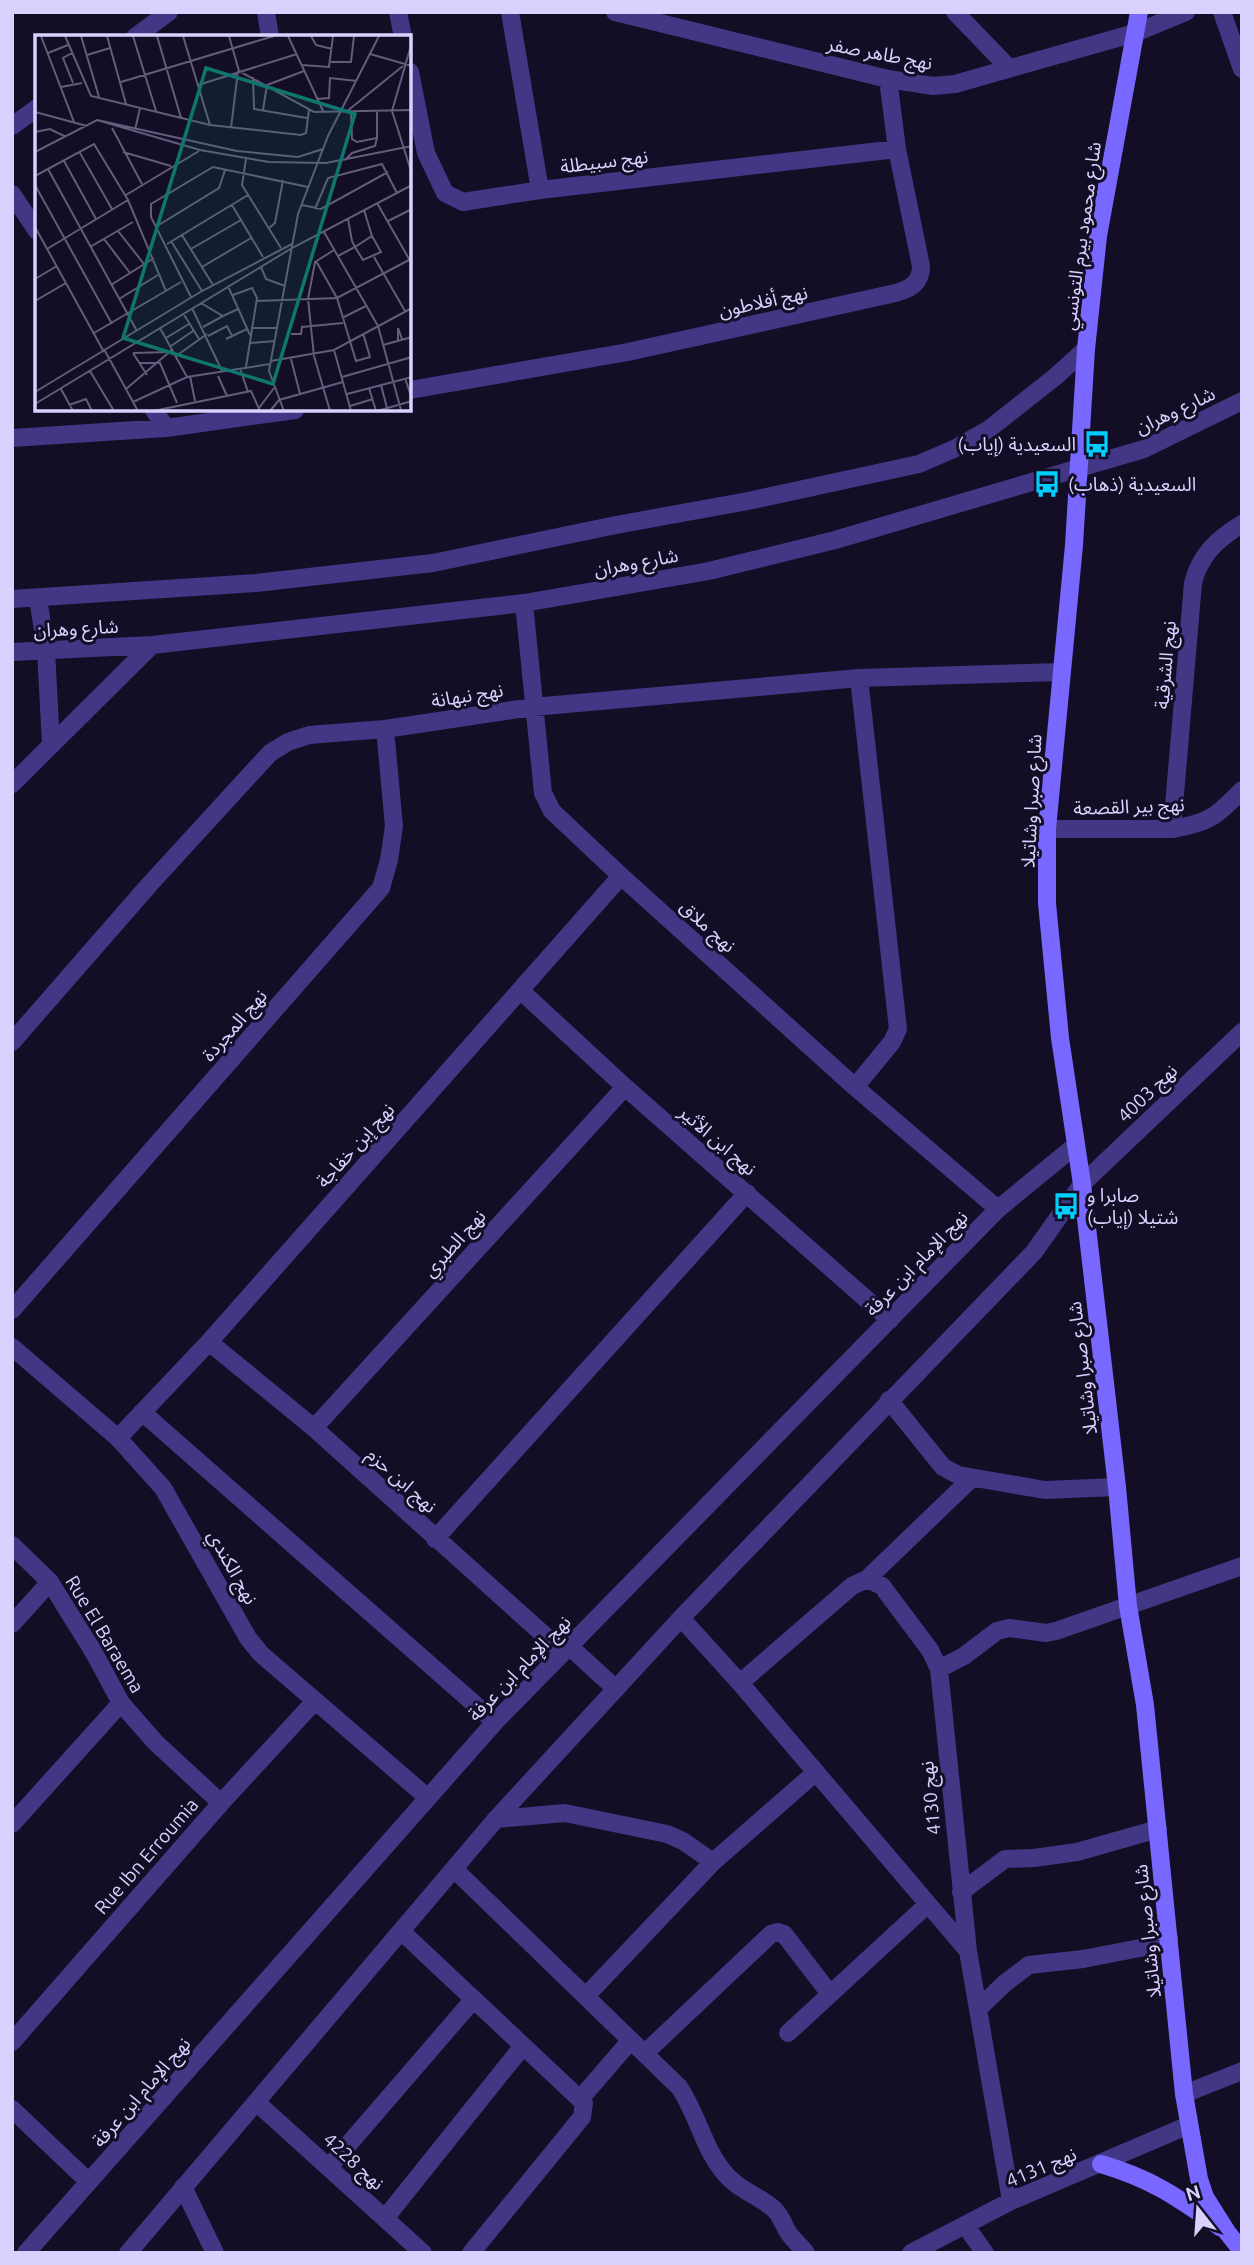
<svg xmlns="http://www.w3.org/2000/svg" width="1254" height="2265" font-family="Ubuntu,'Noto Sans Arabic',sans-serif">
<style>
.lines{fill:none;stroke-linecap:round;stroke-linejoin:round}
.minor{stroke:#413785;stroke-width:18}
.tertiary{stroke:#413785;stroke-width:18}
.secondary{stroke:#7868ff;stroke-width:18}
.labels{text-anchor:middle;stroke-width:6;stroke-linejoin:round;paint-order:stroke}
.street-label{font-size:19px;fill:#dad1ff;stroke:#130e25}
.poi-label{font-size:19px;fill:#dad1ff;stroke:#130e25;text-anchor:start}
.inset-road{fill:none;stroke:#635c7c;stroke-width:2}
.view{fill:#0f766e;fill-opacity:0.15;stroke:#0f766e;stroke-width:3.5}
.inset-edge{fill:none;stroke:#dad1ff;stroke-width:3.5}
</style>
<rect width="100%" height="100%" fill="#130e25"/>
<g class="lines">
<path class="minor" d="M266,12L270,37
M398,12L403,37
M510,12L540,190
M615,12L888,79L933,86L955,84L1135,33L1186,12
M955,12L1009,68
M1222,12L1242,69
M135,37L169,12
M410,72L426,153L445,193L463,202L540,190L897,149
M12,126L37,108
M12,194L37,231
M410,390L628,352L891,294C908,290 921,285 921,266L897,149L888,79
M154,410L166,428
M12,438L166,428L295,410
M38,598L46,650L51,745
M12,599L256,583L433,563L616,525L748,501L919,464L956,448L989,429L1055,377L1086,349
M524,603L543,793L552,811L621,876L855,1087L998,1209
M12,652L152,645L524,603L709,571L835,540L1144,449L1242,401
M12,784L152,645
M1047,829H1172C1209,823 1217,816 1242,790
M1172,829L1193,583C1200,555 1217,539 1242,524
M520,990L625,1087L890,1320
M12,1042L149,885L270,753L288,742L309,735L385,729L533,707L859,678L1061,672
M855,1087L892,1042L898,1029L859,678
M12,1310L381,888L389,860L394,826L385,729
M209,1342L314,1428L563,1652
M12,1347L118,1438L163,1488L248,1638L261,1654L428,1798
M889,1400L943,1467L958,1475L1045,1490L1117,1487
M142,1412L495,1722
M314,1428L625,1087
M118,1438L209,1342L621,876
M435,1539L747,1193
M12,1545L50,1582L93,1651L121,1703L155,1742L221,1803
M867,1579L972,1478
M681,1618L740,1683L968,1951
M12,1624L50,1582
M569,1646L616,1689
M939,1669L964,1656L997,1631L1009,1628L1046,1633L1056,1631L1242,1566
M740,1683L852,1586L867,1579L882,1586L930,1650L939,1669L968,1951L1011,2201
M496,1819L565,1813L667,1834L683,1841L713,1862L816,1772
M12,1824L121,1703
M454,1869L679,2087C697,2113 702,2144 722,2170C737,2190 758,2195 774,2209C783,2218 782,2223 788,2232C793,2240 801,2246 806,2253
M961,1892L1005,1859L1034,1858L1077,1852L1158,1829
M401,1931L584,2103L582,2117L471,2253
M586,1996L713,1862
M978,2009L1005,1983L1029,1965L1083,1959L1140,1948L1169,1938
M788,2033L928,1904
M12,2042L221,1803L315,1701
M645,2053L771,1934L778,1932L784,1934L830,1994
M1184,2094L1242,2071
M581,2098L631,2040
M256,2102L423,2253
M12,2109L89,2182
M329,2167L473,2000
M183,2187L215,2253
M386,2217L523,2046
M965,2225L985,2253
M26,2253L495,1722L998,1209L1076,1145
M911,2253L1011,2201L1189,2125"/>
<path class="tertiary" d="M128,2253L496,1819L681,1618L1034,1252L1082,1184L1242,1032"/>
<path class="secondary" d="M1139,12L1098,236L1086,349L1074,545L1047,829V903L1060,1038L1082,1184L1117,1487L1128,1606L1145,1705L1184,2094L1199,2179L1205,2197L1227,2232L1242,2251
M1101,2164C1152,2179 1177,2197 1220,2227"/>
</g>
<defs>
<symbol id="bus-bare" viewBox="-9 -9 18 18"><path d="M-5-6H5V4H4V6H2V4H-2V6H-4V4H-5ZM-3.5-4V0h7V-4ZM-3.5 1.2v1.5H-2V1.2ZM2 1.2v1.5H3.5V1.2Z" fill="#00cefc" stroke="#130e25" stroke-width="2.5" paint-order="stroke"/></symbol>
</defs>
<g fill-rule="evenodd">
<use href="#bus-bare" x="1078" y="425" width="38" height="38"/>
<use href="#bus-bare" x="1028" y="465" width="38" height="38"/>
<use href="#bus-bare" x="1047" y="1187" width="38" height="38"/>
</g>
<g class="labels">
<g class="street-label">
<text transform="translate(880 53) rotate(11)" y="7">نهج طاهر صفر</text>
<text transform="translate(604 161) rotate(-7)" y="7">نهج سبيطلة</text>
<text transform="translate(1081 236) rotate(-82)" y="7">شارع محمود بيرم التونسي</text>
<text transform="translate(763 301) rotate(-12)" y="7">نهج أفلاطون</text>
<text transform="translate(1175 410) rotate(-25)" y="7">شارع وهران</text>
<text transform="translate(636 562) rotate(-10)" y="7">شارع وهران</text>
<text transform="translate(76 628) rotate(-3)" y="7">شارع وهران</text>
<text transform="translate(1165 665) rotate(-85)" y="7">نهج الشرقية</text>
<text transform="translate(467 695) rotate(-9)" y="7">نهج نبهانة</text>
<text transform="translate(1031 801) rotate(-87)" y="7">شارع صبرا وشاتيلا</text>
<text transform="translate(1129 806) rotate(-2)" y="7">نهج بير القصعة</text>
<text transform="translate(708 926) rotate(42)" y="7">نهج ملاق</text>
<text transform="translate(234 1025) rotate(-49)" y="7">نهج المجردة</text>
<text transform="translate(1147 1093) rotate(-44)" y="7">نهج 4003</text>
<text transform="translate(718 1140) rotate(41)" y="7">نهج ابن الأثير</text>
<text transform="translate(355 1145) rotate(-48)" y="7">نهج إبن خفاجة</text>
<text transform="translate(454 1243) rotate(-48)" y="7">نهج الطبري</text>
<text transform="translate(916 1263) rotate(-46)" y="7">نهج الإمام ابن عرفة</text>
<text transform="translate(1082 1368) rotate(-97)" y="7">شارع صبرا وشاتيلا</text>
<text transform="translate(402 1480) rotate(42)" y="7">نهج ابن حزم</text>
<text transform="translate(233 1567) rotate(61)" y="7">نهج الكندي</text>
<text transform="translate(105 1634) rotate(59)" y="7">Rue El Baraema</text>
<text transform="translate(519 1668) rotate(-46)" y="7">نهج الإمام ابن عرفة</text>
<text transform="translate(930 1798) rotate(-96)" y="7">نهج 4130</text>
<text transform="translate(146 1856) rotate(-49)" y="7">Rue Ibn Erroumia</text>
<text transform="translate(1147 1931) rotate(-96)" y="7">شارع صبرا وشاتيلا</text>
<text transform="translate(141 2092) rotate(-49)" y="7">نهج الإمام ابن عرفة</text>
<text transform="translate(354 2161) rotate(42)" y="7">نهج 4228</text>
<text transform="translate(1041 2167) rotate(-23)" y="7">نهج 4131</text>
</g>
<g class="poi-label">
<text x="1076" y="451" text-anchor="end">السعيدية (إياب)</text>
<text x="1068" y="491">السعيدية (ذهاب)</text>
<text x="1087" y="1202">صابرا و<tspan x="1087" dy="22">شتيلا (إياب)</tspan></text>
</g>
</g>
<g transform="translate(35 35)">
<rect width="376" height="376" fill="#130e25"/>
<path class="inset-road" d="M6,1L39,87M30,1L56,61L175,90L266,100L271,98L274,75M46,1L64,62M72,1L91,69M98,1L121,76M122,1L146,83M148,1L175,90M194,1L204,36L279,77L377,75M253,1L289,78M276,1L281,10L297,14M377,7L357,76L377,139M13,18L33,10M37,18L28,23L38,48M335,19L377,31M52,20L75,13M296,27H316L319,1M267,30L294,32L298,1M218,42L219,74L272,83M86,47L239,1M163,50L262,19M26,52L47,48M282,64L294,63L295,43L322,46M228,75L232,50L269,36M0,77L52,91M311,77L368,31M316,77L317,104L322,107L342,103V77M62,85L202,116L263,122L288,114M77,93L107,149M196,93L203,36M100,95L105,73M0,97L15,94L31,102M0,117L62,85L165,115L234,127L291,128L377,111M88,117L136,131M45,118L77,174M211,124L207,150L246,213M310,125L317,118L340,111L342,103M29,126L61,184M13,134L102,296M0,141L59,109L93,165L12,214M0,150L77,289M91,160L164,116M93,165L131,256M342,168L377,229M197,170L228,222M267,170L286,174L353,137M280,174L293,143L347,129L362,158M329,175L337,201M353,186L377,174M122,191L184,153L190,135M0,192L69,317M233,194L240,188L248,145M83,196L109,229M289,197L343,291L366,375M147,200L178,250M69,204L95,238M136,206L167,256M132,209L213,160M55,212L98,187M156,214L206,185M303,221L320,212L337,201L346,217L328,225L320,212L317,206L313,184M339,222L370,276M281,226L302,263L321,326L335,322L328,298M167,232L216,203M226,232L231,244L250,251M0,244L22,231M76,250L119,223M193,251L215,300M198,260L217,253L222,263L211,332M156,262L116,182V169L178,132L273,152M84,264L123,240M0,266L31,248M222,266L302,263L374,225M166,268L188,281L203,274M157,273L187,336M148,278L164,304M307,283L331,271M168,292L188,281M125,293L152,342M216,293H242M59,298L146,247M256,299H266L267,292L308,288M173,301L192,291L197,301M131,303L154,289M191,304L212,294M363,305V293L367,304M215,308L240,306M348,310L377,302M136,311L158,296M299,315L316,376M70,316L103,376M98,318L135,317M98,318L112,340M141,321L172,299M256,324L265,359M236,326L299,315L377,273M104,328H125L142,368M205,333L213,357M55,336L79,376M155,341L160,366M183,341L192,361M307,342L377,322M370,343L377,364M346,350L352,373M334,353L341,376M26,354L38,376M91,354L138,314M0,357L167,256L257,209M312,359L377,342M98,367L152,342L235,329M0,369L257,213L377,150M34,370L51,364L57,376M315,371L338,364M224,373L239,353M118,376L216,356L225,376M235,376L244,365L308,347M249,376L234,336L263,179L293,101L344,1M295,376L279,321L273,264L280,227L299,215M342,376L377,366"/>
<path class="view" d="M171,33L320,79L238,349L88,303Z"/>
<rect width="376" height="376" class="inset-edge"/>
</g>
<rect width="1254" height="2265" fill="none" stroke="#dad1ff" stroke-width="28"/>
<g transform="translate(1198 2209) rotate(343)" stroke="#130e25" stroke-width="5" paint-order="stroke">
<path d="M0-5L12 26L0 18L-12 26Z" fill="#dad1ff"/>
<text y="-10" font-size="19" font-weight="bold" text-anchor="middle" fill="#dad1ff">N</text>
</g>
</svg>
